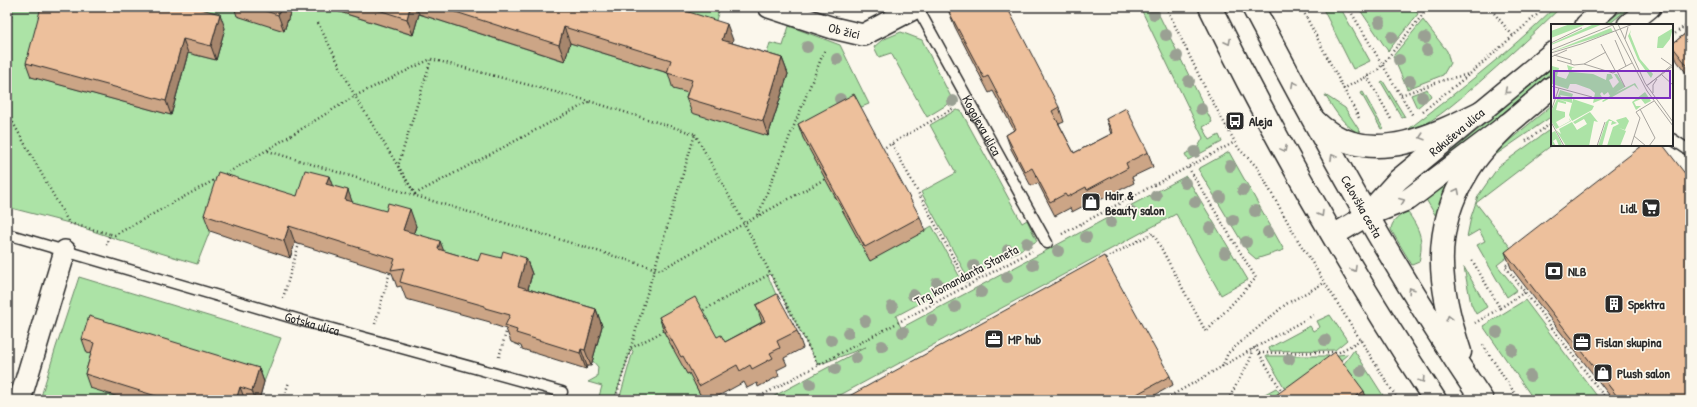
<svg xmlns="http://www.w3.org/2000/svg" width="1697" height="407" font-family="'Patrick Hand',sans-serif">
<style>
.green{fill:#ace3a6;stroke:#6c8768}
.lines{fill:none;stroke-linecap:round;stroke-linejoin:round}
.lane-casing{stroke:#2b2b2b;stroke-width:13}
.street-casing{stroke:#2b2b2b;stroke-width:24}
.primary-casing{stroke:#2b2b2b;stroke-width:25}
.path{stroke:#2b2b2b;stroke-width:2.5;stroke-dasharray:1 3;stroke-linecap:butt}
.lane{stroke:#fbf7ec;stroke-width:10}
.street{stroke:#fbf7ec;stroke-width:21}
.primary{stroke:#fbf7ec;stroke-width:22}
.tree{fill:#9aa093}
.wall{fill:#cca586;stroke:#2b2b2b}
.shaded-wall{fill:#a6866d;stroke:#2b2b2b}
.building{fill:#edc09c;stroke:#2b2b2b}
.oneway{stroke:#93918c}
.labels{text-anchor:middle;stroke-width:3.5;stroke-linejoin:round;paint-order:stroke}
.street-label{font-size:13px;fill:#2b2b2b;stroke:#fbf7ec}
.poi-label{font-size:13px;font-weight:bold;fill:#2b2b2b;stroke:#fbf7ec;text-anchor:start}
.inset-road{fill:none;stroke:#a8a59f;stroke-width:1}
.view{fill:#7b2cbf;fill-opacity:0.15;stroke:#7b2cbf;stroke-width:2}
.inset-edge{fill:none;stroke:#2b2b2b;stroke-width:2}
</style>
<rect width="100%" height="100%" fill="#fbf7ec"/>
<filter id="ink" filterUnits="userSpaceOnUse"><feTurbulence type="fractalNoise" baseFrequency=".025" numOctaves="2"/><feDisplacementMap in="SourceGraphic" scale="8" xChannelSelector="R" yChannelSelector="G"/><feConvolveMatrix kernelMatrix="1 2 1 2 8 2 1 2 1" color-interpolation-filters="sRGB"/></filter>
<g filter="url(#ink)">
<path class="green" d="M7,7H50L32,77L171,115L188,53L216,60L193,7H240L284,31L292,7H324L412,35L419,14L564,61L570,43L677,76L697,96L768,136L788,74L763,67L770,43L783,46L789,26L840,45L869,104L859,108L870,260L932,226L962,281L896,316L901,328L1186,176L1248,280L1221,295L1176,214L831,400H767L866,347L818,365L770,274L768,276L783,311L728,353L687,374L695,370V385L703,400H619L633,351L631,349L614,400H598L602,386L588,382L597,377L598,367L592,360L602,326L524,302L532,274L409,247L416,226L304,212L210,231L197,264L134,245L69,223L7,207Z
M627,7H720L712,33Z
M1140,7H1155L1212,122L1203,127L1210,140L1219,135L1222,142L1188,160L1185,154L1198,147L1203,138Z
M1322,7H1340L1370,61L1353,69Z
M1358,7H1413L1418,14L1388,51Z
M1555,7H1561C1533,34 1504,61 1475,86C1452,105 1430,126 1401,135C1454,94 1507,54 1555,7Z
M1626,7H1630L1608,25H1604Z
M1423,20L1447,51L1450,63L1443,75L1407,89L1393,56Z
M901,32L922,40L953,101L927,117L891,53L879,57L874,47L882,40Z
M1552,68V72L1422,181L1420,178Z
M1383,81L1405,117L1402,118L1381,82Z
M1427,89L1431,96L1417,108L1411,95Z
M1363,92L1383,128L1381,129L1361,93Z
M1325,95L1345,108L1363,136C1344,126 1336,113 1325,95Z
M1552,105V116L1494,156L1505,144Z
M956,110L961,111L1022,223L1027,220L1037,241L968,278L921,192L956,173L930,125Z
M1552,128V145L1476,203L1514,252L1497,265L1517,290L1507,297L1477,245L1485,241L1479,230L1467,237L1471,217L1478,196L1499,166Z
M1229,152L1284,250L1256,259L1248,252L1198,169Z
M1453,176L1437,218L1424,196Z
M1407,211C1420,230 1424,239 1419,262L1412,265L1391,230C1391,221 1400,216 1407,211Z
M1464,267L1487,307L1476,314L1471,304Z
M79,277L281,338L264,382L99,357L128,400H40L56,347Z
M1525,300L1600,400H1534L1483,326Z
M1330,315L1347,340L1335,350L1270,351L1269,348L1310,326L1313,331L1320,327L1317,321Z
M1354,350L1386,400H1364L1341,368Z
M1348,354L1333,367L1305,400H1294L1284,387L1266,356H1328Z
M1276,388L1285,400H1254Z"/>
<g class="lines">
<defs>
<g id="lane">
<path id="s1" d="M917,7L1047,243"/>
<path d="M1672,139L1690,151"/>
<path id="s2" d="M7,234L307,322L562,392"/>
</g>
<g id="street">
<path id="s3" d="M769,7L833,28L863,35L917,7"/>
<path d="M1586,25L1607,7"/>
<path d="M1628,25L1650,7"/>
<path id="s4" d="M1369,212L1398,180L1552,53"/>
<path d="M1334,235L1366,216L1409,199L1507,125L1552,87"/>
<path d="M20,400L65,251"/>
</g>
<g id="primary">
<path d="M1210,7C1276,142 1352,274 1435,400"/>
<path id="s5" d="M1253,7C1324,142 1396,273 1482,400"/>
<path d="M1316,122C1320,126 1325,130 1330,133C1379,164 1438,133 1483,111"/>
<path d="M1460,352C1439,288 1430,231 1468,171C1478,154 1493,139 1507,125"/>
</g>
</defs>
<use href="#lane" class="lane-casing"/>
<use href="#street" class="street-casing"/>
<use href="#primary" class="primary-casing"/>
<path class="path" d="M1166,7L1206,90L1235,142L1239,149L1257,167L1296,237L1398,400
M1301,7L1360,120
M1348,7L1413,116
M1489,7L1513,36
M318,23L355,96L415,194L398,166L431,60
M7,32L14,7
M1672,36L1690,22
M1367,76L1392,121
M1343,89L1377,71L1429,7
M1401,95L1444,80L1469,74
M1423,111L1471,73L1546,7
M7,112L69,223L110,234
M1226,126L1240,119
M695,134L744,223L818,365
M1526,141L1552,123
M892,144L968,285
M882,149L954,108
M268,151L660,270L825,179
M222,176L267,150L355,96L431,59L589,101L695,134L615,400
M415,194L589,102
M758,215L825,49
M1062,234L1235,142
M106,245L110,234L115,235L218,178
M1102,260L1153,233L1206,332L1256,278L1188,167
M1472,260L1500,308L1475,323
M1510,262L1505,266L1607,400
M283,298L299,244
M1500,308L1525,292
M700,312L770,274
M375,324L390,272
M1483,345L1519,400
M1255,347L1283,393
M631,348L666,330
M1259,353L1339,352L1361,340
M499,357L507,329
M1222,367L1228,353L1286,304L1324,283
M283,400L289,382
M753,400L1032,251
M1163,400C1214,372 1263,342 1314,315
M1228,400L1250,360L1252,349"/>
<use href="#lane" class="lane"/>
<use href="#street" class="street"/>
<use href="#primary" class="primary"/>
</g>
<g class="tree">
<circle cx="1154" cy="14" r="6"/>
<circle cx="1380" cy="22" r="6"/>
<circle cx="1166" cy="35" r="6"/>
<circle cx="1392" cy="37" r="6"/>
<circle cx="1425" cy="38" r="6"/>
<circle cx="807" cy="47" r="6"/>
<circle cx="1427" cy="50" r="6"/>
<circle cx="1177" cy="56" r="6"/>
<circle cx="837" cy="59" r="6"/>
<circle cx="1399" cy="60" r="6"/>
<circle cx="1189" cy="81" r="6"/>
<circle cx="1410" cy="81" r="6"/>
<circle cx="1422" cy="97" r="6"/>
<circle cx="840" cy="99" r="6"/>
<circle cx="953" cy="101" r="6"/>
<circle cx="1201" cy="109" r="6"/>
<circle cx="1195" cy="152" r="6"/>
<circle cx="1230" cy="166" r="6"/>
<circle cx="1185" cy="183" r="6"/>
<circle cx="1243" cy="190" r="6"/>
<circle cx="1156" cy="196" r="6"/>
<circle cx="1220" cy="197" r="6"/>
<circle cx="1195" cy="202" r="6"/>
<circle cx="1130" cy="211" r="6"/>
<circle cx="1255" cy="211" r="6"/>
<circle cx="1233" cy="220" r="6"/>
<circle cx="1111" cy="222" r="6"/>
<circle cx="1210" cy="228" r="6"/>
<circle cx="1268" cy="232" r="6"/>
<circle cx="1086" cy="237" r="6"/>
<circle cx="1246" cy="242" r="6"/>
<circle cx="1027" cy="243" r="6"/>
<circle cx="1008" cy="250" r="6"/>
<circle cx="1058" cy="251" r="6"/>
<circle cx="1225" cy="253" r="6"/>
<circle cx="1033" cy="265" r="6"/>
<circle cx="974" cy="266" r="6"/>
<circle cx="1007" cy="277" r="6"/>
<circle cx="937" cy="283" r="6"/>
<circle cx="981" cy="292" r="6"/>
<circle cx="913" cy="295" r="6"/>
<circle cx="892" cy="307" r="6"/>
<circle cx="955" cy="307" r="6"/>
<circle cx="932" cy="320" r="6"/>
<circle cx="865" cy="321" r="6"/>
<circle cx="903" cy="332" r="6"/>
<circle cx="1497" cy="332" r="6"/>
<circle cx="848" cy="333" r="6"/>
<circle cx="831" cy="340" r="6"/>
<circle cx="1325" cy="340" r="6"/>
<circle cx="882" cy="346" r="6"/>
<circle cx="1512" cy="350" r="6"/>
<circle cx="856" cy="358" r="6"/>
<circle cx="1289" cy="359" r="6"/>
<circle cx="835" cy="369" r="6"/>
<circle cx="1361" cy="371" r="6"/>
<circle cx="1530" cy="376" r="6"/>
<circle cx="810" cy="384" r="6"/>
</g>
<path class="wall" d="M234,7H292L284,31L237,16Z
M324,7H673L733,40L732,43L782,58L788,74L768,136L692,113L686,98L688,93L673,89L668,73L570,43L565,61L419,14L413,35Z
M949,12L1059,107L1064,122L1059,124L1074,153L1111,134L1106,119L1148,152L1153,167L1132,177L1134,183L1092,204L1091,202L1072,212L1070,208L1055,216L1038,183L1031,186L1011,149L1006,135L1014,130L993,91L989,93L955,27Z
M225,28L216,60L188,53L171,115L31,77L26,63Z
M1690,30V78L1677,61L1672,48V44Z
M798,124L920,217L925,231L870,261L803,138Z
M332,185L352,202L416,226L414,233L444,251L478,261L501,258H526L532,274L528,289L596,309L602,326L591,366H587L586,369L522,349L521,346L511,342L506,329L491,324L490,322L406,299L401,286L397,287L392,273L295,243L290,258L210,231L204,215L297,196Z
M1505,252L1690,400H1613L1511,268Z
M756,305L797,331L803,348L784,358L787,365L777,370L779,376L758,387L757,383L747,388L744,382L711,400H703L689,373L687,374L665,334L659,317L717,337L725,342L762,322Z
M82,339L259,368L264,382L259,400H128L90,388L85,374L91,354L87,353Z
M1170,376L1173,385L1146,400H842Z"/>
<path class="shaded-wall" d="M281,7H292L284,31L278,15Z
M410,7H416L419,14L413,35L407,19Z
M220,14L225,28L216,60L211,46Z
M727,24L733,40L728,56L722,40Z
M564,27L570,43L565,61L559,45Z
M183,39L188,53L171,115L166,101Z
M782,58L788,74L768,136L763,121Z
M329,176L335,193L326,184Z
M348,190L354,207L345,200Z
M410,209L416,226L409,247L403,230Z
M289,226L295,243L290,258L284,241Z
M440,241L446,257L438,249Z
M526,258L532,274L524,303L518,286Z
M596,309L602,326L591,366L585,350Z
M581,349L587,366L586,369L580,353Z
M259,368L264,382L259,400H256L252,391Z
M240,387L245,400H236Z
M1364,391L1367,400H1351Z
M1690,395V400H1683Z"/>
<path class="building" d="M41,7H194L220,14L211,46L183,39L166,101L26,63Z
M253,7H281L278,15Z
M369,7H410L407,19Z
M440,7H673L727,24L722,40L782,58L763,121L686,98L692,80L667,73L671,60L564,27L559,45Z
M959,7H1007L1059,107L1052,111L1074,153L1113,133L1106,119L1126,108L1148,152L1126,163L1128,168L1087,190L1086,187L1067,197L1065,194L1050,202L1032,168L1025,172L1006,135L1016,129L988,76L984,78L949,12Z
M1690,30V69L1672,46V44Z
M854,94L920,217L865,247L798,124Z
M1643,145H1663L1690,180V395L1683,400H1620L1505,252Z
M305,170L329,176L326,184L348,190L345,200L386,211L388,203L410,209L403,230L440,241L438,249L478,261L481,253L501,258L503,251L526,258L518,286L596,309L585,350L581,349L580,353L516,333L517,330L505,326L510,315L485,308V306L400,282L404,268L391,270L395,259L289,226L284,241L204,215L218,172L297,196Z
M1104,256L1170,376L1126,400H842Z
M777,294L797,331L777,341L780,348L770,353L773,358L752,369L750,365L740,371L737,365L699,386L683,356L681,357L659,317L695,297L717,337L721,335L725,342L765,321L756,305Z
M89,316L259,368L252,391L240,387L236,400H169L85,374L94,343L82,339Z
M1335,352L1364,391L1351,400H1259L1270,394L1272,398Z"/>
<defs><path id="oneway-chevron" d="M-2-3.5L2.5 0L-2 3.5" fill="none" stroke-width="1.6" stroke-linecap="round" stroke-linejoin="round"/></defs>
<g class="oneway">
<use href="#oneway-chevron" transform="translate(1228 42) rotate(63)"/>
<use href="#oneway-chevron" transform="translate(1294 84) rotate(-118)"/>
<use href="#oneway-chevron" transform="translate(1507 91) rotate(140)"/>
<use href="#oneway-chevron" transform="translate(1422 137) rotate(162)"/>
<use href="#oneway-chevron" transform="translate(1284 149) rotate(62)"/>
<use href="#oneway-chevron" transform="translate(1333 157) rotate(-119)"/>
<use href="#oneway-chevron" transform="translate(1457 191) rotate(-63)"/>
<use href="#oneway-chevron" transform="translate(1402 201) rotate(-21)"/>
<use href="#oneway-chevron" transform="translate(1321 214) rotate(59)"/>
<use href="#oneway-chevron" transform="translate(1354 269) rotate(60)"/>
<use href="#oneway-chevron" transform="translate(1411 290) rotate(-123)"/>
<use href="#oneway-chevron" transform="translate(1449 318) rotate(-105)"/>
<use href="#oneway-chevron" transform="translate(1422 380) rotate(57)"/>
</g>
</g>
<defs>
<symbol id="bus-square" viewBox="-11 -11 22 22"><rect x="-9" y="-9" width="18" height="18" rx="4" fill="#2b2b2b" stroke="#fbf7ec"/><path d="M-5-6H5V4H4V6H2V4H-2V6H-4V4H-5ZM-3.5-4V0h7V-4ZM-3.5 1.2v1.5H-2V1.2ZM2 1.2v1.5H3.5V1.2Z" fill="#fff"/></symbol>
<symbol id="shop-square" viewBox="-11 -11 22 22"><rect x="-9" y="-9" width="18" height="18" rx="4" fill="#2b2b2b" stroke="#fbf7ec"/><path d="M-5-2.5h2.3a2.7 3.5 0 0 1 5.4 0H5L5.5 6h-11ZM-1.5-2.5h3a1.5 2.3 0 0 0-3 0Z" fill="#fff"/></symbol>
<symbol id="supermarket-square" viewBox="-11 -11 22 22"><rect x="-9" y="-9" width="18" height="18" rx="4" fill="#2b2b2b" stroke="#fbf7ec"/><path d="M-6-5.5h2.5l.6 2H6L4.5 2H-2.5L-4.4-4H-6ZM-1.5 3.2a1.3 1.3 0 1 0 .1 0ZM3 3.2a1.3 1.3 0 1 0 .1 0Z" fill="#fff"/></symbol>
<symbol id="bank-square" viewBox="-11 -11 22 22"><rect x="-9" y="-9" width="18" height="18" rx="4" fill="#2b2b2b" stroke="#fbf7ec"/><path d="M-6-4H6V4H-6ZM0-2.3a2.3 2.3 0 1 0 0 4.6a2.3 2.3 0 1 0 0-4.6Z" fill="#fff"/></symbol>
<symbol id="building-square" viewBox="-11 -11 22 22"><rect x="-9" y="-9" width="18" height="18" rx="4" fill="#2b2b2b" stroke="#fbf7ec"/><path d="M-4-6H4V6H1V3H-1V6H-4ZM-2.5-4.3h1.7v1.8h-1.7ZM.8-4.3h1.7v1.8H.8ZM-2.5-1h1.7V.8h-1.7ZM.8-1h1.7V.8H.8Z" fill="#fff"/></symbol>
<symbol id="office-square" viewBox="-11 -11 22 22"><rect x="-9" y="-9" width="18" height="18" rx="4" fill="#2b2b2b" stroke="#fbf7ec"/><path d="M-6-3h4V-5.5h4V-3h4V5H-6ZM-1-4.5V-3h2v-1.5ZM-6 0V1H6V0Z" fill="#fff"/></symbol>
</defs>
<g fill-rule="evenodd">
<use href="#bus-square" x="1224" y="110" width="22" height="22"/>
<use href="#shop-square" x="1080" y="191" width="22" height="22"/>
<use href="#supermarket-square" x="1640" y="197" width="22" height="22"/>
<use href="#bank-square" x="1543" y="260" width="22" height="22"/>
<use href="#building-square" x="1603" y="293" width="22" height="22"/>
<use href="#office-square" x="983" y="328" width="22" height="22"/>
<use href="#office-square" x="1571" y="331" width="22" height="22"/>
<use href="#shop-square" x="1592" y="362" width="22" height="22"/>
</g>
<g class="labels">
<g class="street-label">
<text dy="5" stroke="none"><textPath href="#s3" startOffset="79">Ob žici</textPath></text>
<text dy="5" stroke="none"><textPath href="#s1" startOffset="135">Kogojeva ulica</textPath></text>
<text dy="5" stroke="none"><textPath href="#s4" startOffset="119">Rakuševa ulica</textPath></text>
<text dy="5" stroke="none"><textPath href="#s5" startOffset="227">Celovška cesta</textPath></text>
<text transform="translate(966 275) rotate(-28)" y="5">Trg komandanta Staneta</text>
<text dy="5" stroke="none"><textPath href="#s2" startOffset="318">Gotska ulica</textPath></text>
</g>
<g class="poi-label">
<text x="1249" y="126">Aleja</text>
<text x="1105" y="200">Hair &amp;<tspan x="1105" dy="15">Beauty salon</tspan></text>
<text x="1637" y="213" text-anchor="end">Lidl</text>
<text x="1568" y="276">NLB</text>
<text x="1628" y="309">Spektra</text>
<text x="1008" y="344">MP hub</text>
<text x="1596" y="347">Fislan skupina</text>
<text x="1617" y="378">Plush salon</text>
</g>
</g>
<g transform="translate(1551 24)">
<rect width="122" height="122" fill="#fbf7ec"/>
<path d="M19,0H36L0,14V7ZM43,0H52L0,21V20ZM89,2L80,6L79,10L89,35L102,50L100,54L87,36L77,12L80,6ZM60,4L62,8L0,28ZM122,4L119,15L112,24H106L107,13ZM16,41L24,44H21L20,48L42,50L55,56L56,50H60L62,54L58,56L62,64L68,58L63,50H66L74,63L64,69L84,59L88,66L83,61L52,78L51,77L59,72L57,68L53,71L51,68L49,70L52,75L42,79L44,69L39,65L25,60H19L17,65L1,60V42L8,44L6,52L15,55L18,49ZM9,66L22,70L21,73L9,71L10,73L21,74V79L6,75ZM94,68L100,77L94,80L90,75L83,78L85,82H90L85,86L81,78ZM6,75L15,78V80L7,78L5,86L14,88V93L5,98L8,103L19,97L18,94L20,97L5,105L0,97V88ZM22,75L43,82L41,86L21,97L18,91ZM39,88L47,98L43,97L38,122H15L5,106L10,110L8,105L21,98L26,106L36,100L33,95L24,100L22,98ZM75,93L78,97L74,106L68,104L75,107L69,122H56L62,103L68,100L65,96ZM58,95L66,99L60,101L61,97H58L51,122H47L55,98ZM4,107L10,118L11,122H8L5,115L2,117L5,122H0V109Z" fill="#ace3a6"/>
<path class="inset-road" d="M61,0L96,67L122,102M67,0L94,59L122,98M74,15L77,3M64,16L75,42M0,19L31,4M30,20L82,0M50,20L65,48M0,26L64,0M0,29L30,20M3,31L20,36V40L23,41L33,40L62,49L81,39M0,33L16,26M110,34L120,41M6,36L20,40M33,40L55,28M66,47L74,63M111,51L122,61M97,61L122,40M0,62L41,73M95,62L122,42M102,69V61L106,55M89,85L104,114L98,122M0,87L8,64M0,98L13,122M83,112L95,122M46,122L54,98M80,122L89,94L85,88L103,77"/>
<path class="view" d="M3,47H119V74H3Z"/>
<rect width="122" height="122" class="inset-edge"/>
</g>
<rect width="1697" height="407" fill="none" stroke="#fbf7ec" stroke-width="24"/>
<rect x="12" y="12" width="1673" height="383" fill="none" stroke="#2b2b2b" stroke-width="1.5" filter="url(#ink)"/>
</svg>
